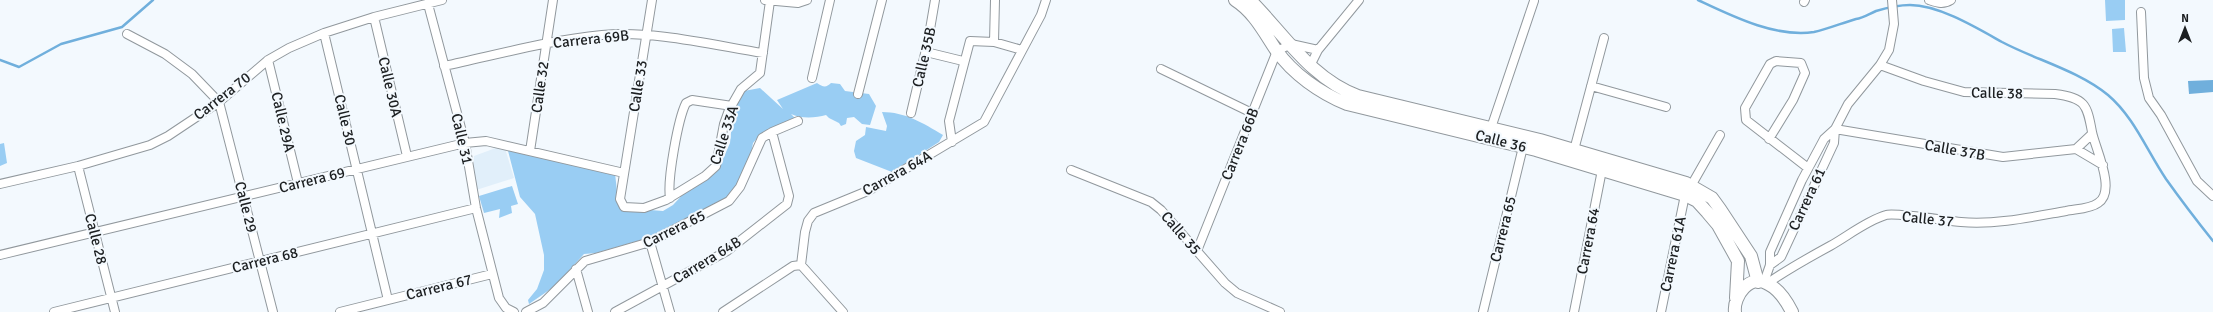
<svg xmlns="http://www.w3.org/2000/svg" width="2213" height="312" font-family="Signika,sans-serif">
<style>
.built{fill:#e1effa}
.green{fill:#99cdf3}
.water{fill:#70afdc}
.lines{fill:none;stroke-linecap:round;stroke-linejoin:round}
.stream{stroke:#70afdc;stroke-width:2.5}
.minor-casing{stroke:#91989d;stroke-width:10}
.secondary-casing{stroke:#91989d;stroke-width:14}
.minor{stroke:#fff;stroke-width:8}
.secondary{stroke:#fff;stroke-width:12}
.labels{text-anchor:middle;stroke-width:4;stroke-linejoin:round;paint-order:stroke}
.street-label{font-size:15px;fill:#1c1f21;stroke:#f3f9fe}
</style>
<rect width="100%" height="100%" fill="#f3f9fe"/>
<path class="built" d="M504,145L514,178L473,191L474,156Z"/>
<path class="green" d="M2105,0H2125V20L2106,21Z
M2124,28L2126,52H2113L2112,29Z
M817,83C823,87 826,88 831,83L840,84L845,91L869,94L876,106L870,125L862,124L854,117L847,118L846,124L841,126L839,123L829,118L826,115C816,118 801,119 791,114L796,119L759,136L753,143L749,164L729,199L648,238L596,253L584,254L555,286L529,304L528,300L537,289L544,270V255L535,214L520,197L507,147L615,173L618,201L624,208L663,211L673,205L687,190L719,168L730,143L733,112L744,91L760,88L783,109L777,100Z
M882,112C905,112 923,123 943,135L939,142L892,172L856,158L854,151L856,141L865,135L866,127L886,131L887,126Z
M4,143L7,163L0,166V144Z
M512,186L518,204L511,206L512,213L499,218L500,209L484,213L479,196Z"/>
<path class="water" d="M2213,80V92L2189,94L2188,81Z"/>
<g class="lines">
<path class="stream" d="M1698,0C1732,16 1776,38 1814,32C1828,29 1842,23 1856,19C1863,18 1869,14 1876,11C1886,8 1900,5 1910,5C1939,5 1977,28 2002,42C2036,60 2077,70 2108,95C2134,117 2147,151 2166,179C2181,200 2197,221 2213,241
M0,60L19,67L61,44L122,27L153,0"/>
<defs>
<path id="minor" d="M652,0L620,199L624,207L644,208L666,200L705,176L716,166L724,124L729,110L741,89L760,73L770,1
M765,0L798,3L807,0
M1929,0C1938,3 1943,5 1951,0
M1804,2L1805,0
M428,4L465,143L476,208L499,298L506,308L514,312
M2141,12L2144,78L2149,98L2161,115L2197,181L2213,196
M374,17L407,156
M324,33L388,300
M127,34L165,54L192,74L219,102L273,312
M994,42L995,0
M926,52L963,61
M268,60L298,183
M444,66C496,55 549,40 602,35C652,30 713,45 763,53
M1310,66L1318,50L1359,0
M1161,69L1252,113
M812,78L830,0
M1591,86L1666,107
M858,94L882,0
M911,113L928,41L935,0
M1491,128L1534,1
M1835,129L2003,157L2076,149L2103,165
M1769,139L1793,100L1805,73L1801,63L1776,61L1770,64L1745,108L1746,120L1808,168
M952,142L949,121L970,41L994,42L1022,50
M2076,149L2092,134
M1574,150L1604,38
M530,151L553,0
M78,166L115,312
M1071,170L1151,202L1161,210L1225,283L1237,293L1280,312
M0,184L78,166L150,145L168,136L219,102L268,60L289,48L324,33L374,17L442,0
M1691,186L1720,135
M670,198C667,180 678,119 686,103L692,100L732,106
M650,242L670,312
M1197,251L1277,51L1291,44L1318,50
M0,255L465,143L486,141L624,173
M801,265L843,312
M1770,265L1781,257L1834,143L1835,129
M576,269L588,312
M1764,282L1770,265V252L1802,180L1824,139L1835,129L1848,104L1880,65L1889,50L1894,24L1892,0
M1768,283C1788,269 1808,258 1830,246C1848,236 1866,221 1886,215C1895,212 1947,221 1961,222C1996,225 2032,217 2066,211C2075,209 2090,209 2098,203C2117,191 2095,148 2092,132C2087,104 2085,98 2055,94L1964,92L1924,81L1880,65
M54,312L476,208
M340,312L492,274
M526,312L543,303L585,261L650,242L729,201L740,187L762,138L772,132L798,121
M615,312L727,251L787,204L789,196L772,132
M723,312L793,266L801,265L805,232L808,221L814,213L870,190L984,122L1041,15L1046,0
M1483,312L1523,147
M1574,312L1602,170
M1661,312L1685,195"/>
<path id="secondary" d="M1235,0C1254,12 1264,32 1276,50C1293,74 1320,93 1347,104L1536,150L1685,195L1697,201L1707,212L1718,225L1738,261L1736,298
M1250,0C1285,35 1310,78 1358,96L1540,140L1686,183L1712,198L1720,209L1751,256L1758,282
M1735,312C1733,296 1750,273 1768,284C1778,289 1787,302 1792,312"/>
</defs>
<use href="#minor" class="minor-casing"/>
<use href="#secondary" class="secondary-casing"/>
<use href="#minor" class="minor"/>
<use href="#secondary" class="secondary"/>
</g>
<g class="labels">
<g class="street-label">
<text transform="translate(591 39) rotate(-6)" y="5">Carrera 69B</text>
<text transform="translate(924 57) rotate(-77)" y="5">Calle 35B</text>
<text transform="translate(638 86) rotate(-81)" y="5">Calle 33</text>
<text transform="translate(390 87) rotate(77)" y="5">Calle 30A</text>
<text transform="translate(540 87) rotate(-82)" y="5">Calle 32</text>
<text transform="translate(1997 93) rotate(1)" y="5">Calle 38</text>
<text transform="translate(222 96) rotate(-38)" y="5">Carrera 70</text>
<text transform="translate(345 120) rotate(77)" y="5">Calle 30</text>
<text transform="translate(283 122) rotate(77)" y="5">Calle 29A</text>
<text transform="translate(724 135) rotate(-72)" y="5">Calle 33A</text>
<text transform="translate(462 139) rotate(77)" y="5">Calle 31</text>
<text transform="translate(1501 141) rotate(14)" y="5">Calle 36</text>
<text transform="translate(1240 144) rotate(-68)" y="5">Carrera 66B</text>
<text transform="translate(1955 150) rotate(10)" y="5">Calle 37B</text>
<text transform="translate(897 173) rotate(-29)" y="5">Carrera 64A</text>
<text transform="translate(312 180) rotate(-14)" y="5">Carrera 69</text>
<text transform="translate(1807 199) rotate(-65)" y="5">Carrera 61</text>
<text transform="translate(246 207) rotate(76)" y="5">Calle 29</text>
<text transform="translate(1928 219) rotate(6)" y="5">Calle 37</text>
<text transform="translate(674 229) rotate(-26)" y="5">Carrera 65</text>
<text transform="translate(1503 229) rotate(-76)" y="5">Carrera 65</text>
<text transform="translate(1181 233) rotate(49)" y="5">Calle 35</text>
<text transform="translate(96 239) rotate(76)" y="5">Calle 28</text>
<text transform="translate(1588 241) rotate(-79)" y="5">Carrera 64</text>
<text transform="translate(1673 254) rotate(-78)" y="5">Carrera 61A</text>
<text transform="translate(265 260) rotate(-14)" y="5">Carrera 68</text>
<text transform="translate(707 260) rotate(-31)" y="5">Carrera 64B</text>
<text transform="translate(439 287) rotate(-14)" y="5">Carrera 67</text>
</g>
</g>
<g transform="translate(2185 28)" stroke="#f3f9fe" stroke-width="3" paint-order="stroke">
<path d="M0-3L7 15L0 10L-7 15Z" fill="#1c1f21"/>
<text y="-6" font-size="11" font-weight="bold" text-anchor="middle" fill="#1c1f21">N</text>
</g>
</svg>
